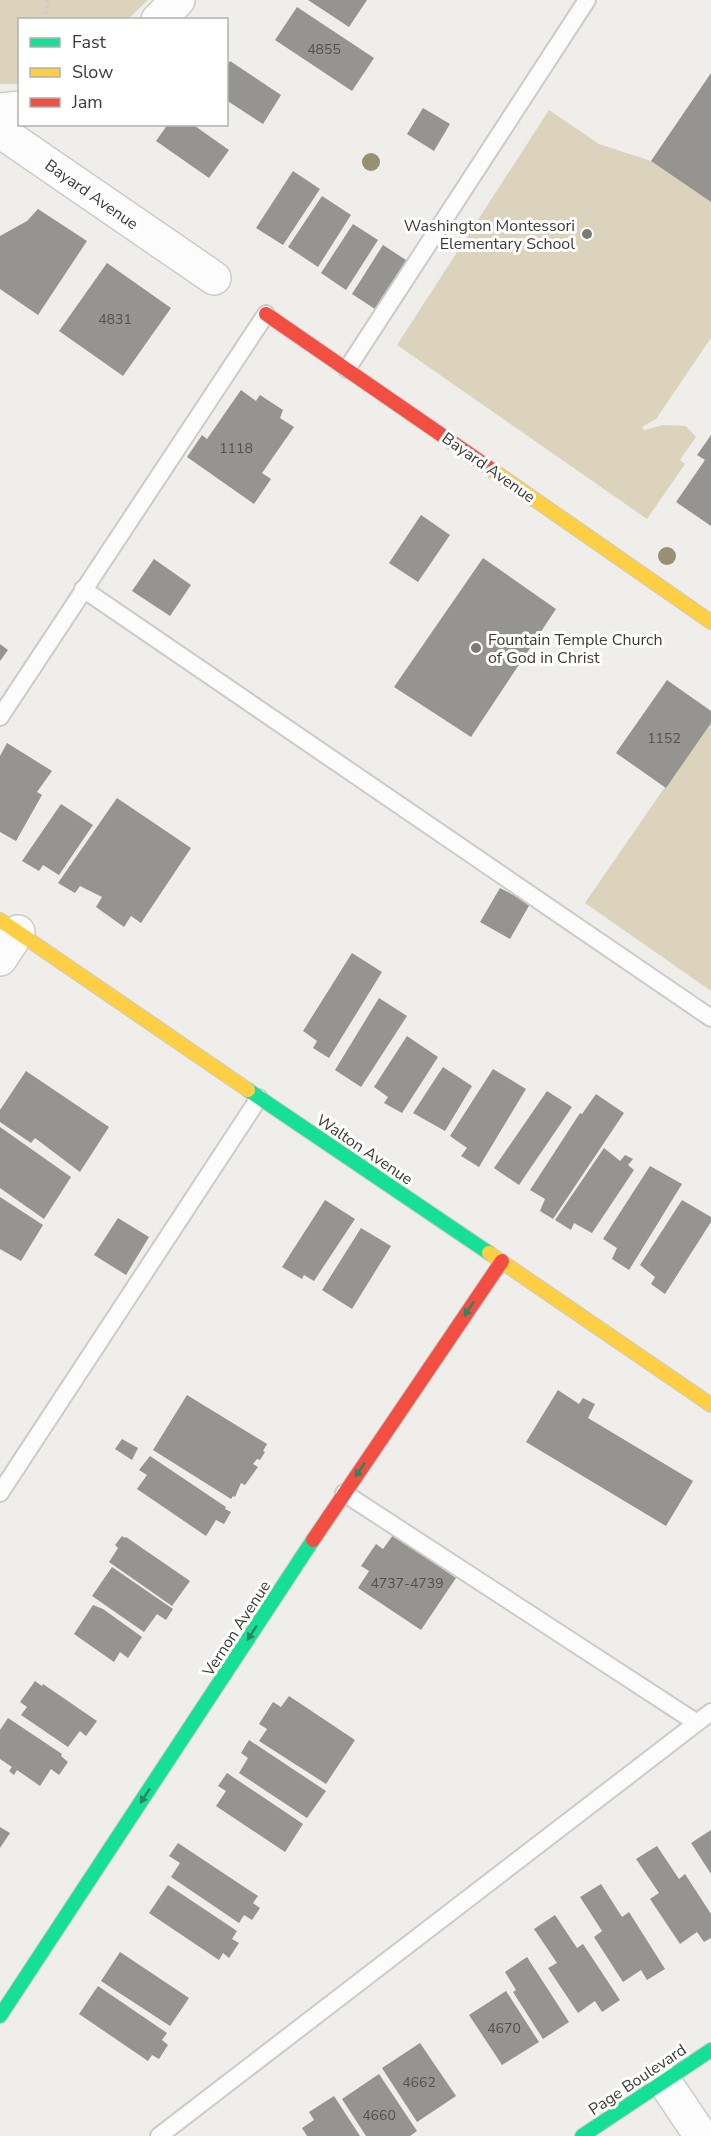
<svg xmlns="http://www.w3.org/2000/svg" width="711" height="2136" font-family="'Nunito Sans',sans-serif">
<style>
.green{fill:#dcd3bd}
.building{fill:#959491}
.lines{fill:none;stroke-linecap:round;stroke-linejoin:round}
.lane-casing{stroke:#cccbc8;stroke-width:20}
.street-casing{stroke:#cccbc8;stroke-width:36}
.fast-casing{stroke:#cccbc8;stroke-width:16}
.slow-casing{stroke:#cccbc8;stroke-width:16}
.jam-casing{stroke:#cccbc8;stroke-width:16}
.path{stroke:#cccccb;stroke-width:4;stroke-dasharray:3 3;stroke-linecap:butt}
.lane{stroke:#fdfcfc;stroke-width:16}
.street{stroke:#fdfcfc;stroke-width:33}
.fast{stroke:#16e098;stroke-width:14}
.slow{stroke:#ffcf43;stroke-width:14}
.jam{stroke:#f24e42;stroke-width:14}
.tree{fill:#998f74}
.oneway{fill:#2b8563}
.poi-dot{fill:#7b7a76;stroke:#fff;stroke-width:2}
.labels{text-anchor:middle;stroke-width:6;stroke-linejoin:round;paint-order:stroke}
.number-label{font-size:14px;fill:#52514e}
.street-label{font-size:16px;fill:#3c3b38;stroke:#fff}
.poi-label{font-size:16px;fill:#3c3b38;stroke:#fff;text-anchor:end}
</style>
<rect width="100%" height="100%" fill="#f0eeea"/>
<path class="green" d="M0,0H148L128,19L20,20L19,84H0Z
M549,110L599,144L651,161L711,202V338L656,419L642,427L644,430L663,425L686,426L696,437L680,460L685,464L647,519L397,345Z
M711,720V991L585,903Z"/>
<path class="building" d="M308,0H367L349,27Z
M297,7L374,58L352,91L275,40Z
M230,61L281,95L263,124L226,100V67Z
M711,73V202L651,161Z
M423,108L450,124L434,151L407,134Z
M168,124H192L229,150L209,178L156,141Z
M293,171L320,189L283,245L256,228Z
M322,196L351,215L318,267L288,247Z
M38,209L87,241L38,315L0,289V236L27,221Z
M353,224L378,240L346,290L321,273Z
M383,245L409,262L378,311L352,294Z
M107,263L171,308L123,376L59,331Z
M241,390L256,401L260,395L283,410L280,418L294,427L262,473L271,479L254,504L187,457L202,435L207,439Z
M711,435V526L676,502L705,460L697,455Z
M421,515L450,535L418,582L389,563Z
M483,558L556,609L471,737L394,687Z
M154,559L191,585L170,616L132,591Z
M0,644L8,650L0,661Z
M667,680L711,711V723L666,788L616,753Z
M7,743L52,771L37,792L42,795L16,841L0,832V756Z
M117,798L191,848L141,923L131,916L124,927L96,907L102,897L80,886L75,893L58,883Z
M61,804L93,825L59,875L43,865L39,871L22,861Z
M500,888L530,904L510,939L480,922Z
M352,953L382,972L329,1058L313,1048L317,1041L303,1031Z
M379,998L407,1016L361,1087L335,1070Z
M407,1036L438,1057L402,1113L384,1103L388,1097L374,1087Z
M443,1067L472,1086L445,1131L413,1113Z
M493,1069L526,1089L479,1167L461,1156L467,1148L450,1136Z
M26,1071L109,1127L80,1172L35,1138L31,1143L0,1122V1110Z
M547,1091L572,1107L519,1185L494,1168Z
M596,1094L624,1113L553,1219L540,1211L545,1199L530,1190L580,1113L582,1114Z
M0,1127L71,1177L44,1219L0,1188Z
M604,1148L620,1161L625,1155L633,1159L628,1165L634,1170L592,1233L574,1223L571,1230L555,1220Z
M650,1166L682,1184L629,1270L612,1259L617,1248L603,1239Z
M0,1197L43,1225L21,1261L0,1249Z
M325,1200L355,1219L314,1281L304,1275L302,1279L282,1267Z
M682,1200L711,1217V1222L665,1294L651,1284L655,1277L640,1265Z
M118,1218L149,1237L126,1275L94,1255Z
M361,1228L391,1246L352,1309L322,1290Z
M558,1390L579,1404L583,1398L595,1404L588,1418L693,1481L666,1526L526,1442Z
M187,1395L267,1444L263,1451L265,1452L260,1460L257,1459L253,1464L258,1467L245,1485L241,1483L235,1497L233,1496L231,1499L153,1450Z
M122,1439L138,1448L132,1460L115,1449Z
M150,1456L226,1507L225,1509L231,1512L224,1524L216,1520L206,1536L137,1489L147,1475L139,1470Z
M393,1535L456,1578L421,1630L358,1588L369,1571L361,1566L376,1544L383,1549Z
M122,1536L125,1538L126,1537L190,1581L172,1606L109,1562L118,1548L115,1545Z
M112,1567L173,1609L166,1620L157,1614L144,1632L92,1596Z
M93,1605L103,1609L142,1637L128,1658L120,1652L114,1662L74,1634Z
M35,1681L42,1686L43,1684L97,1721L86,1736L80,1731L68,1747L21,1715L27,1707L20,1702Z
M289,1696L355,1740L326,1784L259,1741L267,1729L259,1724L273,1702L281,1707Z
M8,1718L62,1754L61,1756L68,1762L59,1775L51,1769L40,1786L17,1770L14,1775L9,1771L12,1767L0,1759V1730Z
M249,1740L326,1791L307,1818L239,1773L248,1758L241,1753Z
M227,1773L303,1824L285,1852L216,1806L226,1791L218,1786Z
M0,1827L10,1833L0,1848Z
M711,1830V1874L691,1843Z
M178,1843L258,1896L253,1903L260,1908L252,1920L244,1915L239,1923L171,1877L180,1863L169,1856Z
M657,1846L679,1879L685,1874L711,1914V1938L704,1942L697,1932L680,1944L650,1899L659,1893L636,1859Z
M601,1884L622,1917L629,1912L665,1969L647,1980L641,1970L623,1982L594,1937L602,1931L580,1897Z
M168,1885L237,1931L232,1939L239,1943L229,1958L223,1953L219,1960L149,1913Z
M555,1915L577,1948L583,1944L620,2000L602,2012L595,2001L578,2013L548,1968L557,1963L534,1929Z
M120,1952L189,1998L170,2026L101,1981Z
M527,1957L569,2022L543,2039L513,1992L516,1990L505,1972Z
M98,1986L167,2033L162,2040L168,2045L159,2059L152,2055L148,2061L79,2014Z
M506,1991L539,2042L502,2065L469,2015Z
M420,2043L456,2096L417,2122L382,2068Z
M379,2074L417,2131L410,2136H366L342,2099Z
M334,2096L360,2136H307L302,2128L314,2120L309,2112Z"/>
<g class="lines">
<defs>
<path id="lane" d="M347,369L587,0
M83,589L711,1018
M0,717L266,314
M0,1493L259,1098
M344,1493L697,1723
M159,2136L711,1712"/>
<path id="street" d="M158,20L178,0
M0,110L20,108
M0,131L214,278
M0,959L18,932
M664,2081L701,2136"/>
<path id="fast" d="M248,1090L489,1253
M0,2016L313,1540
M582,2136L711,2050"/>
<path id="slow" d="M488,467L711,622
M0,920L248,1090
M489,1253L711,1405"/>
<path id="jam" d="M266,314L488,467
M313,1540L502,1261"/>
</defs>
<use href="#lane" class="lane-casing"/>
<use href="#street" class="street-casing"/>
<use href="#fast" class="fast-casing"/>
<use href="#slow" class="slow-casing"/>
<use href="#jam" class="jam-casing"/>
<path class="path" d="M45,20L47,0"/>
<use href="#lane" class="lane"/>
<use href="#street" class="street"/>
<use href="#fast" class="fast"/>
<use href="#slow" class="slow"/>
<use href="#jam" class="jam"/>
</g>
<g class="tree">
<circle cx="371" cy="162" r="9"/>
<circle cx="667" cy="556" r="9"/>
</g>
<defs><path id="oneway-solid" d="M-6-.8H1V-3.2L6.5 0L1 3.2V.8H-6Z" transform="scale(1.5)"/></defs>
<g class="oneway">
<use href="#oneway-solid" transform="translate(469 1309) rotate(124)"/>
<use href="#oneway-solid" transform="translate(360 1470) rotate(124)"/>
<use href="#oneway-solid" transform="translate(252 1633) rotate(123)"/>
<use href="#oneway-solid" transform="translate(145 1796) rotate(123)"/>
</g>
<g class="poi-dot">
<circle cx="587" cy="234" r="6"/>
<circle cx="476" cy="648" r="6"/>
</g>
<g class="labels">
<g class="number-label">
<text x="324" y="54">4855</text>
<text x="115" y="324">4831</text>
<text x="236" y="453">1118</text>
<text x="664" y="743">1152</text>
<text x="407" y="1588">4737-4739</text>
<text x="504" y="2033">4670</text>
<text x="419" y="2087">4662</text>
<text x="379" y="2120">4660</text>
</g>
<g class="street-label">
<text transform="translate(92 194) rotate(35)" y="6">Bayard Avenue</text>
<text transform="translate(489 467) rotate(35)" y="6">Bayard Avenue</text>
<text transform="translate(365 1149) rotate(34)" y="6">Walton Avenue</text>
<text transform="translate(236 1628) rotate(-57)" y="6">Vernon Avenue</text>
<text transform="translate(637 2079) rotate(-34)" y="6">Page Boulevard</text>
</g>
<g class="poi-label">
<text x="575" y="231">Washington Montessori<tspan x="575" dy="18">Elementary School</tspan></text>
<text x="488" y="645" text-anchor="start">Fountain Temple Church<tspan x="488" dy="18">of God in Christ</tspan></text>
</g>
</g>
<rect x="18" y="18" width="210" height="108" fill="#ffffff" stroke="#b1b1af" stroke-width="1.5"/>
<rect x="30" y="38" width="30" height="9" fill="#16e098" stroke="#b1b1af" stroke-width="1.5"/>
<text x="72" y="48" font-size="18" fill="#3c3b38">Fast</text>
<rect x="30" y="68" width="30" height="9" fill="#ffcf43" stroke="#b1b1af" stroke-width="1.5"/>
<text x="72" y="78" font-size="18" fill="#3c3b38">Slow</text>
<rect x="30" y="98" width="30" height="9" fill="#f24e42" stroke="#b1b1af" stroke-width="1.5"/>
<text x="72" y="108" font-size="18" fill="#3c3b38">Jam</text>
</svg>
